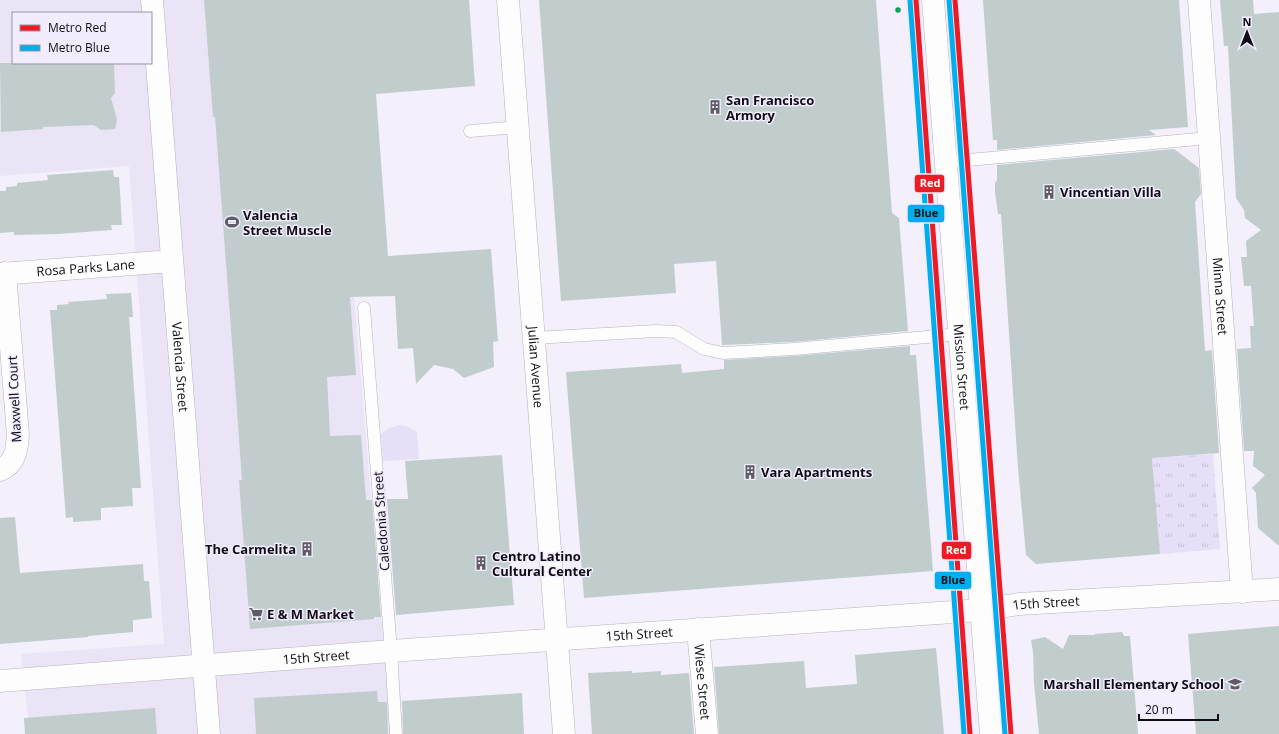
<svg xmlns="http://www.w3.org/2000/svg" width="1279" height="734" font-family="'Open Sans',sans-serif">
<style>
.built{fill:#eae4f6;fill-rule:evenodd}
.grass{fill:url(#grass-tufts)}
.pitch{fill:#e7dff8}
.building{fill:#c0cdcc}
.lines{fill:none;stroke-linecap:round;stroke-linejoin:round}
.service-casing{stroke:#b5b2ba;stroke-width:13}
.minor-casing{stroke:#b5b2ba;stroke-width:23}
.tertiary-casing{stroke:#b5b2ba;stroke-width:23}
.secondary-casing{stroke:#b5b2ba;stroke-width:23}
.service{stroke:#fdfdfe;stroke-width:12}
.minor{stroke:#fdfdfe;stroke-width:22}
.tertiary{stroke:#fdfdfe;stroke-width:22}
.secondary{stroke:#fdfdfe;stroke-width:22}
.metro-1-casing{stroke:#f2ecff;stroke-width:8}
.metro-2-casing{stroke:#f2ecff;stroke-width:8}
.metro-1{stroke:#ed1c24;stroke-width:5}
.metro-2{stroke:#00aeef;stroke-width:5}
.bus-dot{fill:#00a651;stroke:#f2ecff;stroke-width:1.5}
.labels{text-anchor:middle;stroke-width:3;stroke-linejoin:round;paint-order:stroke}
.poi-label{font-size:13px;font-weight:bold;fill:#0f0d13;stroke:#f2ecff;text-anchor:start}
.street-label{font-size:13px;fill:#0f0d13;stroke:#f2ecff}
.line-badge{stroke:#f2ecff;stroke-width:1.5}
.badge-label{font-size:11px;text-anchor:middle;font-weight:bold;fill:#fff}
.pale-badge-label{font-size:11px;text-anchor:middle;font-weight:bold;fill:#111}
</style>
<defs>
<pattern id="grass-tufts" width="24" height="20" patternUnits="userSpaceOnUse"><rect width="24" height="20" fill="#e7dff8"/><path d="M3 7l-1-3M5 7V3M7 7l1-3M15 17l-1-3M17 17v-4M19 17l1-3" fill="none" stroke="#c5bed4"/></pattern>
</defs>
<rect width="100%" height="100%" fill="#f3f0fb"/>
<path class="built" d="M0,0H329L391,734H30L21,654L164,644L129,166L0,176ZM13,13H151V63H13Z"/>
<path class="grass" d="M1213,454L1220,549L1160,554L1152,458Z"/>
<path class="pitch" d="M398,425L406,426L417,432L419,459L383,461L381,434L389,428Z"/>
<path class="building" d="M204,0H469L475,86L376,94L388,256L491,249L498,341L493,342L494,367L464,378L453,369L434,365L416,384L413,348L398,349L395,296L350,297L356,375L327,377L330,436L361,435L366,500H372L381,617H374V619L250,629L239,480H242L235,383L215,117H213Z
M539,0H876L892,213L899,218L908,331L793,342L722,345L716,261L674,264L676,293L561,301Z
M983,0H1179L1188,127L1149,130L1156,135L997,150V140H993Z
M1220,0H1253L1254,14L1279,12V546L1258,528L1256,493L1252,488L1265,475L1253,466L1254,451H1244L1237,349L1251,348L1250,326H1254L1251,286H1244L1241,257H1247L1246,241L1261,230L1245,218L1244,210L1236,198L1228,46H1224Z
M0,63H114L115,93L111,98L116,116L117,120L115,129L101,130L94,125L43,127V129L1,132Z
M1174,149L1199,168L1201,194L1195,202L1205,351L1212,350L1219,453L1152,458L1160,554L1036,564L1026,555L1018,468L1001,214H998L995,192V183L997,180V165Z
M113,170L114,177H119L122,225H111L112,230L58,234L14,235V232L0,233V191H6V187L17,186V183L48,180L47,175Z
M131,293L133,317H129L141,488H132L133,506L101,508V520L73,522V517L66,518L65,506L50,310H57V305L69,304L68,302L107,299L106,294Z
M910,346V355H916L933,571L584,598L566,372L681,364L682,373L724,369V360L794,356Z
M502,455L514,605L396,615L387,499H408L405,461Z
M15,517L20,573L143,564L144,581H149L152,618L133,620V632L88,636V637L0,644V518Z
M1279,626V734H1196L1188,634Z
M1122,632L1124,636H1130L1138,734H1039L1034,683L1033,652L1031,640L1045,637L1063,649L1069,635H1095V634Z
M936,648L944,734H719L714,667L804,661L806,688L857,684L855,655Z
M632,671V673L661,671V675L689,673L694,734H592L588,673Z
M377,691L378,702H387L388,734H256L254,698Z
M522,693L524,734H403L402,701Z
M155,708L157,734H25L24,718Z"/>
<g class="lines">
<defs>
<path id="service" d="M470,131L518,127
M946,162L1209,138
M364,308L391,651L396,734
M534,338L656,331L676,332L704,349L723,353L794,349L960,334"/>
<g id="minor">
<path id="s1" d="M508,0L564,734"/>
<path id="s2" d="M1199,0L1242,592"/>
<path id="s3" d="M0,274L172,261"/>
<path d="M0,470C15,464 17,450 18,435L5,273"/>
<path id="s4" d="M698,629L707,734"/>
<path id="s5" d="M0,681L391,651L982,610L1019,604L1279,589"/>
</g>
<g id="tertiary">
<path id="s6" d="M152,0L209,734"/>
</g>
<g id="secondary">
<path id="s7" d="M933,0L991,734"/>
</g>
</defs>
<use href="#service" class="service-casing"/>
<use href="#minor" class="minor-casing"/>
<use href="#tertiary" class="tertiary-casing"/>
<use href="#secondary" class="secondary-casing"/>
<use href="#service" class="service"/>
<use href="#minor" class="minor"/>
<use href="#tertiary" class="tertiary"/>
<use href="#secondary" class="secondary"/>
<defs>
<path id="metro-1" d="M916,0L970,734
M955,0L1011,734"/>
<path id="metro-2" d="M910,0L964,734
M949,0L1005,734"/>
</defs>
<use href="#metro-1" class="metro-1-casing"/>
<use href="#metro-2" class="metro-2-casing"/>
<use href="#metro-1" class="metro-1"/>
<use href="#metro-2" class="metro-2"/>
</g>
<defs>
<symbol id="building-bare" viewBox="-9 -9 18 18"><path d="M-4-6H4V6H1V3H-1V6H-4ZM-2.5-4.3h1.7v1.8h-1.7ZM.8-4.3h1.7v1.8H.8ZM-2.5-1h1.7V.8h-1.7ZM.8-1h1.7V.8H.8Z" fill="#5f5c64" stroke="#f2ecff" stroke-width="2.5" paint-order="stroke"/></symbol>
<symbol id="stadium-bare" viewBox="-9 -9 18 18"><path d="M0-5a6.5 5 0 1 0 0 10a6.5 5 0 1 0 0-10ZM-3.5-1.8h7v3.6h-7Z" fill="#5f5c64" stroke="#f2ecff" stroke-width="2.5" paint-order="stroke"/></symbol>
<symbol id="supermarket-bare" viewBox="-9 -9 18 18"><path d="M-6-5.5h2.5l.6 2H6L4.5 2H-2.5L-4.4-4H-6ZM-1.5 3.2a1.3 1.3 0 1 0 .1 0ZM3 3.2a1.3 1.3 0 1 0 .1 0Z" fill="#5f5c64" stroke="#f2ecff" stroke-width="2.5" paint-order="stroke"/></symbol>
<symbol id="school-bare" viewBox="-9 -9 18 18"><path d="M0-5L7-2L0 1L-7-2ZM-4 1L0 2.5L4 1V4Q0 6-4 4Z" fill="#5f5c64" stroke="#f2ecff" stroke-width="2.5" paint-order="stroke"/></symbol>
</defs>
<g fill-rule="evenodd">
<use href="#building-bare" x="705" y="97" width="20" height="20"/>
<use href="#building-bare" x="1039" y="182" width="20" height="20"/>
<use href="#stadium-bare" x="222" y="212" width="20" height="20"/>
<use href="#building-bare" x="740" y="462" width="20" height="20"/>
<use href="#building-bare" x="297" y="539" width="20" height="20"/>
<use href="#building-bare" x="471" y="553" width="20" height="20"/>
<use href="#supermarket-bare" x="246" y="604" width="20" height="20"/>
<use href="#school-bare" x="1225" y="674" width="20" height="20"/>
</g>
<circle class="bus-dot" cx="898" cy="10" r="3.5"/>
<g class="labels">
<g class="poi-label">
<text x="726" y="105">San Francisco<tspan x="726" dy="15">Armory</tspan></text>
<text x="1060" y="197">Vincentian Villa</text>
<text x="243" y="220">Valencia<tspan x="243" dy="15">Street Muscle</tspan></text>
<text x="761" y="477">Vara Apartments</text>
<text x="296" y="554" text-anchor="end">The Carmelita</text>
<text x="492" y="561">Centro Latino<tspan x="492" dy="15">Cultural Center</tspan></text>
<text x="267" y="619">E &amp; M Market</text>
<text x="1224" y="689" text-anchor="end">Marshall Elementary School</text>
</g>
<g class="street-label">
<text dy="5" stroke="none"><textPath href="#s3" startOffset="86">Rosa Parks Lane</textPath></text>
<text dy="5" stroke="none"><textPath href="#s2" startOffset="297">Minna Street</textPath></text>
<text dy="5" stroke="none"><textPath href="#s6" startOffset="368">Valencia Street</textPath></text>
<text dy="5" stroke="none"><textPath href="#s1" startOffset="368">Julian Avenue</textPath></text>
<text dy="5" stroke="none"><textPath href="#s7" startOffset="368">Mission Street</textPath></text>
<text transform="translate(14 399) rotate(-93)" y="5">Maxwell Court</text>
<text transform="translate(381 521) rotate(-94)" y="5">Caledonia Street</text>
<text dy="5" stroke="none"><textPath href="#s5" startOffset="1049">15th Street</textPath></text>
<text dy="5" stroke="none"><textPath href="#s5" startOffset="641">15th Street</textPath></text>
<text dy="5" stroke="none"><textPath href="#s5" startOffset="317">15th Street</textPath></text>
<text dy="5" stroke="none"><textPath href="#s4" startOffset="53">Wiese Street</textPath></text>
</g>
</g>
<g class="line-badge">
<rect x="914" y="174" width="31" height="19" rx="4" fill="#ed1c24"/>
<rect x="907" y="204" width="38" height="19" rx="4" fill="#00aeef"/>
<rect x="941" y="541" width="31" height="19" rx="4" fill="#ed1c24"/>
<rect x="934" y="571" width="38" height="19" rx="4" fill="#00aeef"/>
</g>
<g class="badge-label">
<text x="930" y="187">Red</text>
<text x="956" y="554">Red</text>
</g>
<g class="pale-badge-label">
<text x="926" y="217">Blue</text>
<text x="953" y="584">Blue</text>
</g>
<rect x="12" y="12" width="140" height="52" fill="#f2ecff" stroke="#9793a1"/>
<rect x="20" y="25" width="20" height="6" fill="#ed1c24" stroke="#9793a1"/>
<text x="48" y="32" font-size="12" fill="#0f0d13">Metro Red</text>
<rect x="20" y="45" width="20" height="6" fill="#00aeef" stroke="#9793a1"/>
<text x="48" y="52" font-size="12" fill="#0f0d13">Metro Blue</text>
<g transform="translate(1247 32)" stroke="#f2ecff" stroke-width="3" paint-order="stroke">
<path d="M0-3L7 15L0 10L-7 15Z" fill="#0f0d13"/>
<text y="-6" font-size="11" font-weight="bold" text-anchor="middle" fill="#0f0d13">N</text>
</g>
<path d="M1139 714v6h79v-6" fill="none" stroke="#0f0d13" stroke-width="2"/>
<text x="1145" y="714" font-size="12" fill="#0f0d13" stroke="#f2ecff" stroke-width="3" paint-order="stroke">20 m</text>
</svg>
